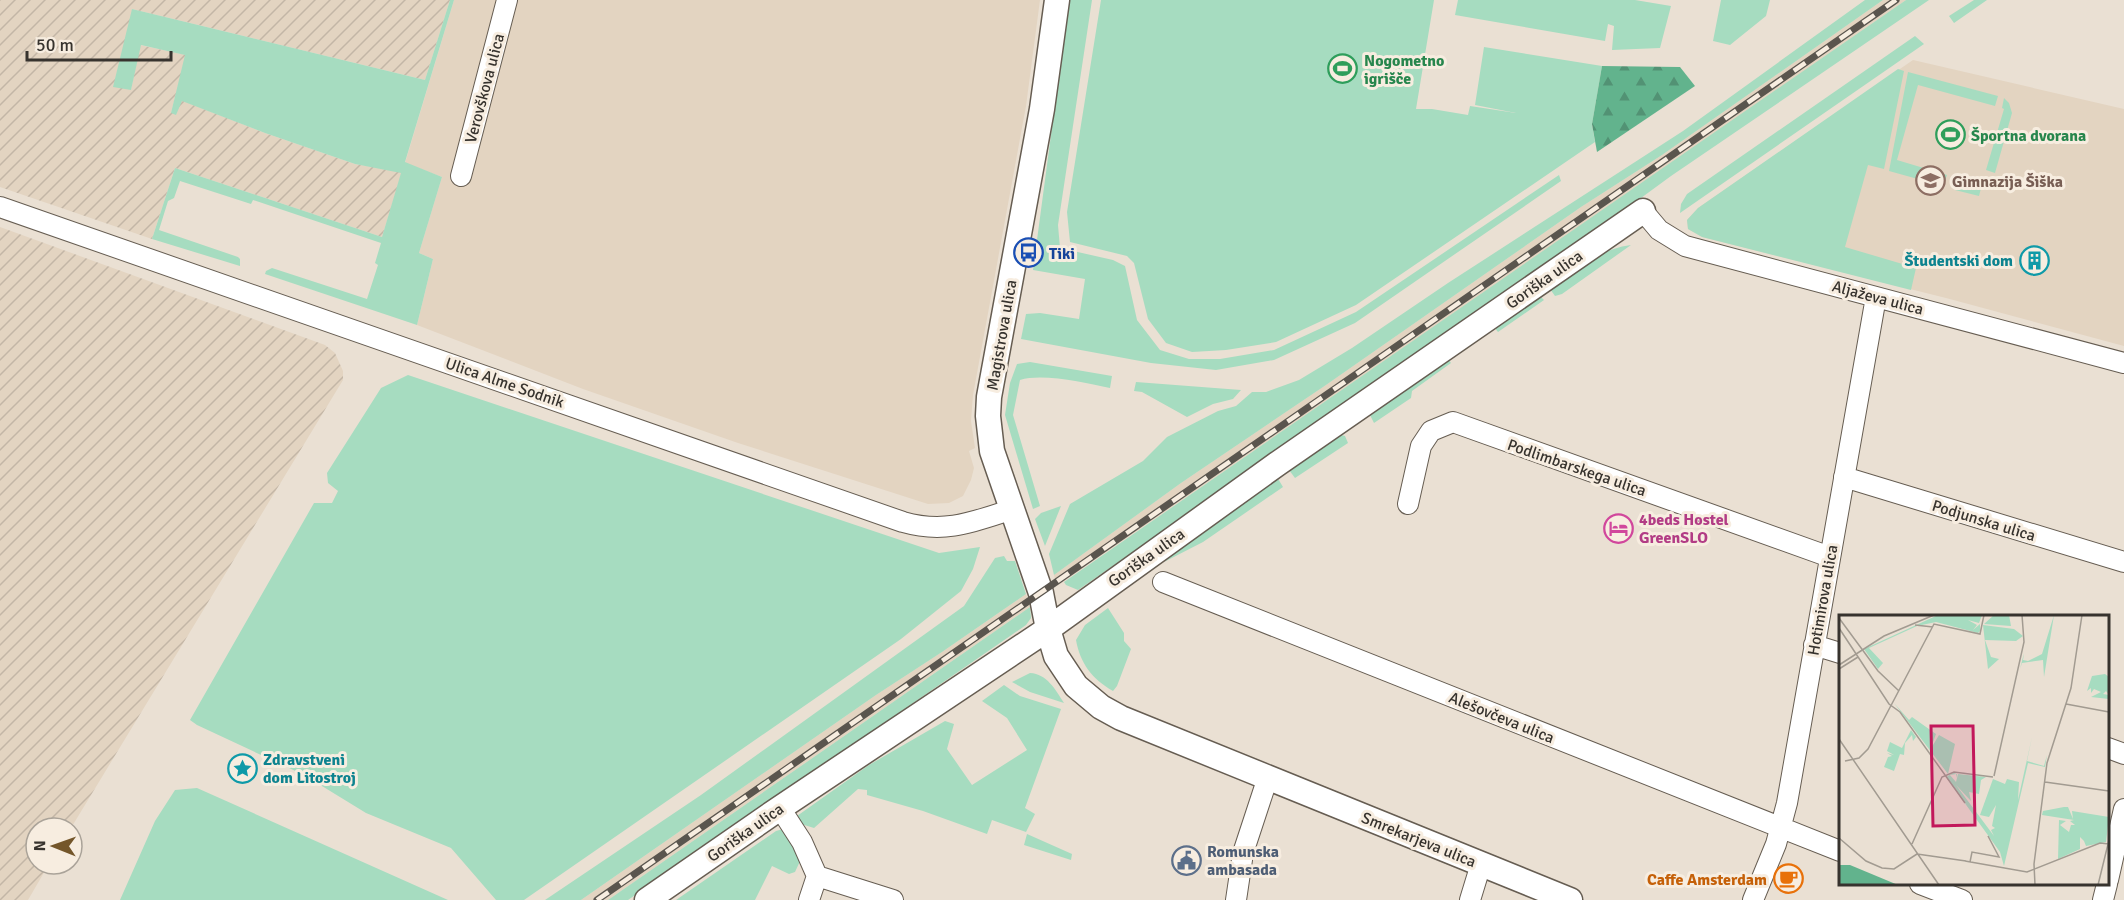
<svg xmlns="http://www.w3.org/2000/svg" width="2124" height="900" font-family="Signika,sans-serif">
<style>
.built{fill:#e3d4c1}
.industrial{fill:url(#industrial-furrows)}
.green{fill:#a6dcc0}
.forest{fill:url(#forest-firs)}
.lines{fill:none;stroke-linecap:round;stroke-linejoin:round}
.minor-casing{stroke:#665d52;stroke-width:22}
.tertiary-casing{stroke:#665d52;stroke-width:27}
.minor{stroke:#fff;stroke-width:20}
.tertiary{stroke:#fff;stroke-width:24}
.rail-casing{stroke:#5a554e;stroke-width:7}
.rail{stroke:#f7ede0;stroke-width:4.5;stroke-dasharray:14;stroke-linecap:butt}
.labels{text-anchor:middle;stroke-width:6;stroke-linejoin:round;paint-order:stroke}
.leisure-label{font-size:16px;font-weight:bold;fill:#27864d;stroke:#f7ede0;text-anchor:start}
.street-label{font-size:16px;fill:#37332e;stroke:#f7ede0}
.education-label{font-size:16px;font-weight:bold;fill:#785e54;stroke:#f7ede0;text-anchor:start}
.transit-label{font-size:16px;font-weight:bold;fill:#164399;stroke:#f7ede0;text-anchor:start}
.culture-label{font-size:16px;font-weight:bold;fill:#0d838f;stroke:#f7ede0;text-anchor:end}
.hotel-label{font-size:16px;font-weight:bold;fill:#b23c85;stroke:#f7ede0;text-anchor:start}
.service-label{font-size:16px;font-weight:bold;fill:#4e5e75;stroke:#f7ede0;text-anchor:start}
.food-label{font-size:16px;font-weight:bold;fill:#c56008;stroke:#f7ede0;text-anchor:end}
.inset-road{fill:none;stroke:#a29b91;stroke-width:1.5}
.view{fill:#c2185b;fill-opacity:0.15;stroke:#c2185b;stroke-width:3}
.inset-edge{fill:none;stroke:#37332e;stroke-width:3}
</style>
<defs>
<pattern id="industrial-furrows" width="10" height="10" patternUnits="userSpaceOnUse" patternTransform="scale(1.5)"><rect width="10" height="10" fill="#e3d4c1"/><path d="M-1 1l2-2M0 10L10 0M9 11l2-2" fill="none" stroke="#c3b6a6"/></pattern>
<pattern id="forest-firs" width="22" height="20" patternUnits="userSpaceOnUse" patternTransform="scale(1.5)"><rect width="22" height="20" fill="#62b38d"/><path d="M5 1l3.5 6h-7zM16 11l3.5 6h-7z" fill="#529274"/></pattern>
</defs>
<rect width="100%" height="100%" fill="#eae0d3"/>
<path class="built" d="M454,0H1040L1026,106L973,395L971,421L975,448L969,451L974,468L971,480L963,496L949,503L928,504L738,443L583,389L417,325L433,259L419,253L442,177L405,163Z
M1883,0H1906L1662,170L1057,586L1054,575L1181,483L1326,385L1581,207L1662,155Z
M1913,60L2124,109V346L1946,298L1702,237L1688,229L1687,220L1698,208Z
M1026,594L1030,607L608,900H581L876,695L942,652Z"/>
<path class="industrial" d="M0,0H450L425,80L132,9L131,90L140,45L186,55L171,113L181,100L265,133L355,164L402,172L382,237L175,168L152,239L0,187Z
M0,227L325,345L335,353L343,371V380L71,828H36V864H49L28,900H0Z"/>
<path class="green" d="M450,0H454L405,162L442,177L419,253L433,259L417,325L265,274L266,271L272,268L367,299L378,265L375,263L381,243L253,200L251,204L180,181L174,198L168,201L159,230L238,257L240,259V266L152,239L175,168L382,237L401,173L355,164L265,133L182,101L176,115L171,113L185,55L141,45L131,90L113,87L132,9L425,80Z
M1069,0H1092L1058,225L1060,248L1113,260L1125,266L1137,320L1160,350L1189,359H1220L1274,350L1356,312L1559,175L1561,181L1355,323L1274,360L1216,370L1151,363L1021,339L1026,314L1040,313L1079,319L1085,279L1033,270Z
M1101,0H1434L1416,109H1432L1468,115L1470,106L1516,113L1475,105L1484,47L1602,66L1592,124L1595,142L1356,305L1276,342L1226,350L1192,352L1166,343L1148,319L1134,263L1127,256L1070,242L1067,212Z
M1458,0H1635L1671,6L1660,48L1612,50L1614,26L1608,24L1605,41L1455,15Z
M1721,0H1770L1766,16L1730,45L1713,41Z
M1865,0H1883L1662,155L1581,207L1326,385L1181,483L1054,575L1049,554L1070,504L1143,461L1167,437L1218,411L1236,406L1252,392H1266L1299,380L1352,348L1448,283L1683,131Z
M1906,0H1929L1671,176L1570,250L1078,590L1066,585L1064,582Z
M1974,0H1987L1954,23L1949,16Z
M1915,36L1924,44L1680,213L1681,204L1687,194Z
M1898,69L1904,71L1884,169L1868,165L1845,247L1916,268L1911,290L1702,237L1688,229L1687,220L1698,208Z
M1908,72L1998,96L1995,106L1918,85L1897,160L1947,175L1943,186L1889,171Z
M2004,98L2009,103L2012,113L1995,173L1986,170L2004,109L2002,108Z
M1958,178L1982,184L1979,196L1955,190Z
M1631,245L1562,294L1555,296L1550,289C1575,271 1599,249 1631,245Z
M1539,295L1544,300L1498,332L1494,327Z
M1448,359L1451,363L1412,391L1411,398L1374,423L1369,413Z
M1030,362L1112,376L1110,388C1086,383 1043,373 1020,380L1013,415L1040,506L1033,509L1005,415L1010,383L1017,364Z
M408,375L939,553L980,547L973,569L961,591L901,639L524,900H496L451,848L366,813L304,775L197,725L190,720L314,503H332L338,491L328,483L327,473L381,388Z
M1136,382L1241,390L1233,399L1213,404L1187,417L1142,392L1134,391Z
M1338,434L1345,436L1348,443L1295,478L1289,470Z
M1277,477L1283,487L1203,542L1164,562L1203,531Z
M1061,506L1045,546L1035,519L1041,513Z
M1004,556L1007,561H1015L1026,594L942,652L876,695L581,900H545L701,795L964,606L995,558Z
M1030,607L1031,618L1026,625L628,900H608Z
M1108,608L1124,633V641L1131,649L1117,686L1113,691C1092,679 1080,663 1076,640L1085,625Z
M1030,673C1047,674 1055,689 1064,703L1030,692L1012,682Z
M1004,685L1020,696L1061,709L1025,808L1035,814L1026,832L992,820L987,834L923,811L867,795V790L858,789L814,828L798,823L797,816L869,765L945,721L954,724L947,749L972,785L1027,750L1007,718L982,701Z
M197,788L448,900H120L155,821L175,790Z
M783,829L801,859L795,872L789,874L772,866L755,900H676L776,831Z
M1027,834L1072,854L1071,860L1024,845Z"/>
<path class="forest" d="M1602,66L1680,67L1695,86L1597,152L1592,124Z"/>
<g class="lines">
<defs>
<path id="minor" d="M461,176L507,0
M0,207L903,522C945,534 973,522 1013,509
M1643,211L1659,230L1685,246L2124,363
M1844,477L2124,562
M1408,504L1421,446L1431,431L1453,422L1830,557
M1163,582L1840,851
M1814,645L1840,653
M2108,748L2124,754
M780,808L802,842L817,876L809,900
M817,876L893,900
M2108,880L2124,809
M1920,884L1962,900
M1236,900L1243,853L1268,777
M1470,900L1481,864
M1753,900L1776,844L1787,803L1876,297
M2103,900L2107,884"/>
<path id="tertiary" d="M1057,0L1042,109L989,397L988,416L992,451L1041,593L1048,629L1056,656L1076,686L1101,707L1121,718L1570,900
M647,900L780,808L1048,629L1277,464L1643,211"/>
</defs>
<use href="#minor" class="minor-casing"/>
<use href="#tertiary" class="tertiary-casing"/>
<use href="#minor" class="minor"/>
<use href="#tertiary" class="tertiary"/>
<defs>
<path id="rail" d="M597,900L1896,0"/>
</defs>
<use href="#rail" class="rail-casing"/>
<use href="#rail" class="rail"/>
</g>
<defs>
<symbol id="stadium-ring" viewBox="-11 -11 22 22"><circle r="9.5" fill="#f7ede0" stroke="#2e9e5b" stroke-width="1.5"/><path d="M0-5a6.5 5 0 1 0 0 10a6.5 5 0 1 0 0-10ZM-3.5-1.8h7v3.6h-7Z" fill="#2e9e5b"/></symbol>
<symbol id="school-ring" viewBox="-11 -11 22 22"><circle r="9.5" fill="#f7ede0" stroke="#8d6e63" stroke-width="1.5"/><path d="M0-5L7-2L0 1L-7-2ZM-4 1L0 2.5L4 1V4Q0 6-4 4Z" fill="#8d6e63"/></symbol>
<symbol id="bus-ring" viewBox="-11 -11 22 22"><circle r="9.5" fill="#f7ede0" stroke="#1a4fb4" stroke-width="1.5"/><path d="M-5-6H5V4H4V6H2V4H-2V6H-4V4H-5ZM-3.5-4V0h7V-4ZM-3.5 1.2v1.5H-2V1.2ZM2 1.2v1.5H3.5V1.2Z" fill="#1a4fb4"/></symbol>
<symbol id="building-ring" viewBox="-11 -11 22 22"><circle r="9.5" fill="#f7ede0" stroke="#0f9aa8" stroke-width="1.5"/><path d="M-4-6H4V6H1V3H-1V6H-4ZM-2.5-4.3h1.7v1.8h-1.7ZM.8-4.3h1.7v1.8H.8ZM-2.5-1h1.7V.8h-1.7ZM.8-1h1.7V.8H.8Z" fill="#0f9aa8"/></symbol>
<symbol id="hotel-ring" viewBox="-11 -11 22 22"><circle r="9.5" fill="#f7ede0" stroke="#d1479c" stroke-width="1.5"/><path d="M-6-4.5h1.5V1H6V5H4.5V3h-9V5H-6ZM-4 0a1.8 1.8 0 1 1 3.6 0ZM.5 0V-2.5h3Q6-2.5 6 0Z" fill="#d1479c"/></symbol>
<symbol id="sight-ring" viewBox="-11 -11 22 22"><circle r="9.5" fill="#f7ede0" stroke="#0f9aa8" stroke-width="1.5"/><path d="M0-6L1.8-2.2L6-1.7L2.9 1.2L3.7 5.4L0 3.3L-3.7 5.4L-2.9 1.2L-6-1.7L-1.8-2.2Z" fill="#0f9aa8"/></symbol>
<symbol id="civic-ring" viewBox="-11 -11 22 22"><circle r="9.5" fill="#f7ede0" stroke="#5c6f8a" stroke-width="1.5"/><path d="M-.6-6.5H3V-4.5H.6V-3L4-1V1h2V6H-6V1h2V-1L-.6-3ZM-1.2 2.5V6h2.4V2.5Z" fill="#5c6f8a"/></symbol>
<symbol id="cafe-ring" viewBox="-11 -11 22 22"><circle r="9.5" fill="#f7ede0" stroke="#e8710a" stroke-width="1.5"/><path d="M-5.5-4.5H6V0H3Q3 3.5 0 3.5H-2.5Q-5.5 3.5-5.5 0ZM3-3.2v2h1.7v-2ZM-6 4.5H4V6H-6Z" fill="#e8710a"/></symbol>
</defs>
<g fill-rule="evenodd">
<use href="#stadium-ring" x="1326" y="52" width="33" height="33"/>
<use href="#stadium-ring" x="1934" y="118" width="33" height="33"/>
<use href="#school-ring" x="1914" y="164" width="33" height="33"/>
<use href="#bus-ring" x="1012" y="236" width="33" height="33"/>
<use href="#building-ring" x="2018" y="244" width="33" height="33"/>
<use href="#hotel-ring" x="1602" y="512" width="33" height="33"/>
<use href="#sight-ring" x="226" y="752" width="33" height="33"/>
<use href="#civic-ring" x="1170" y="844" width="33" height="33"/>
<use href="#cafe-ring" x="1772" y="862" width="33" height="33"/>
</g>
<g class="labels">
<g class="leisure-label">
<text x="1364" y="66">Nogometno<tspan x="1364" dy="18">igrišče</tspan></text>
<text x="1971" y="141">Športna dvorana</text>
</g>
<g class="street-label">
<text transform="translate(484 88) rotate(-75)" y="6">Verovškova ulica</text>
<text transform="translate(1544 279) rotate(-35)" y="6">Goriška ulica</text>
<text transform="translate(1878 297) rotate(15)" y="6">Aljaževa ulica</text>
<text transform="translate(1001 335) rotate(-80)" y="6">Magistrova ulica</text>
<text transform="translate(505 382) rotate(19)" y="6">Ulica Alme Sodnik</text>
<text transform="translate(1577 467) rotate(19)" y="6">Podlimbarskega ulica</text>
<text transform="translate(1984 520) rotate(17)" y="6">Podjunska ulica</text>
<text transform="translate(1146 557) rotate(-35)" y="6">Goriška ulica</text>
<text transform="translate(1822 600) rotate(-80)" y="6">Hotimirova ulica</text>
<text transform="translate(1502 717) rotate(22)" y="6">Alešovčeva ulica</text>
<text transform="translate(745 832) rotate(-35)" y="6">Goriška ulica</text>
<text transform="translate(1419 839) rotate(22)" y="6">Smrekarjeva ulica</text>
</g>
<g class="education-label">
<text x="1952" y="187">Gimnazija Šiška</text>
</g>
<g class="transit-label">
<text x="1049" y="259">Tiki</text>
</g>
<g class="culture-label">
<text x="2013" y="266">Študentski dom</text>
<text x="263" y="765" text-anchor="start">Zdravstveni<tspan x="263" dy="18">dom Litostroj</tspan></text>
</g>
<g class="hotel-label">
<text x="1639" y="525">4beds Hostel<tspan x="1639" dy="18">GreenSLO</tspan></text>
</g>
<g class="service-label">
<text x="1207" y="857">Romunska<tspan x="1207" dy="18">ambasada</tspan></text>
</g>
<g class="food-label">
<text x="1767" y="885">Caffe Amsterdam</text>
</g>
</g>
<g transform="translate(1839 615)">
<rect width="270" height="270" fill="#eae0d3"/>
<path d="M99,0H143L140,8L129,5L138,10L134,15L141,9V16L139,18L97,7L78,11L30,33L44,48L39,54L25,34ZM155,0H170L172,11L145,9ZM215,0L205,62L204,45L183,48L181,54L185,38L184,45L189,46L203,39ZM144,10L175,14L184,21L177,26L146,25L152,42L160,44L149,54ZM266,59L270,62V80L267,76L264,79L270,80V84L252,82L262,77L255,74L252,78V73L248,76L253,61ZM55,88L70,105L73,102L97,119L91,135L100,120L116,129L109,159ZM72,115L77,122L74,126L73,120L66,128L65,140L61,139L55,156L45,152L49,142L53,141L48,138L55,140L48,136L51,127L63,133ZM193,122L188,146L205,151L208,140L206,152L189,148L165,251L161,237L107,162L114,158H115L118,159L117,163V159L111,160L117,167L119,159L147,162L142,165L140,179L130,177L132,186L117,170L155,221L152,215L156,213L153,211L157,190L150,202L141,200L154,164L166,169L168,164L180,167L179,185ZM225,192H229L234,204L233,196L270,202L267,227L247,231L237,206L245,226L241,222V234L219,244L220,205L227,206L221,210L230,217L232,210H236L231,206L235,205L203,200L204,196Z" fill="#a6dcc0"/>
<path d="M0,250H11L59,270H0Z" fill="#62b38d"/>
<path class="inset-road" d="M0,3L39,56L60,76M76,10L94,12M0,13L50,89L61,97L126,188M0,50L45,21L95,0M0,54L19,42M227,89L270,97M0,124L100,270M6,146L20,143L29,134L95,9L141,19L145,0M155,161L185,27L183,0M206,167L270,176M0,223L27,246L43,253L55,254L78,239M73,229L103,162L115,157L154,162M78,239L127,246M126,246L188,257L261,228L270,229M131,247L133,237L160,242L149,221M196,270L195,249L208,148L232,73L243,0M259,270L270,225"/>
<path class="view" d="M92,111H134L136,210L94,211Z"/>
<rect width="270" height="270" class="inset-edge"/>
</g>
<g transform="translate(54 846) rotate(271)"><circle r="28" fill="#f7ede0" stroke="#aaa399" stroke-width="1.5"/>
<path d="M0-4.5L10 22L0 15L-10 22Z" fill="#74562a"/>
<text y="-9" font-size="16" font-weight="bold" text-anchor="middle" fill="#37332e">N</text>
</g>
<path d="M27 51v9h144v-9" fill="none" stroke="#37332e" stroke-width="3"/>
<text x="36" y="51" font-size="18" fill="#37332e" stroke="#f7ede0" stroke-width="4.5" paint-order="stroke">50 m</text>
</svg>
